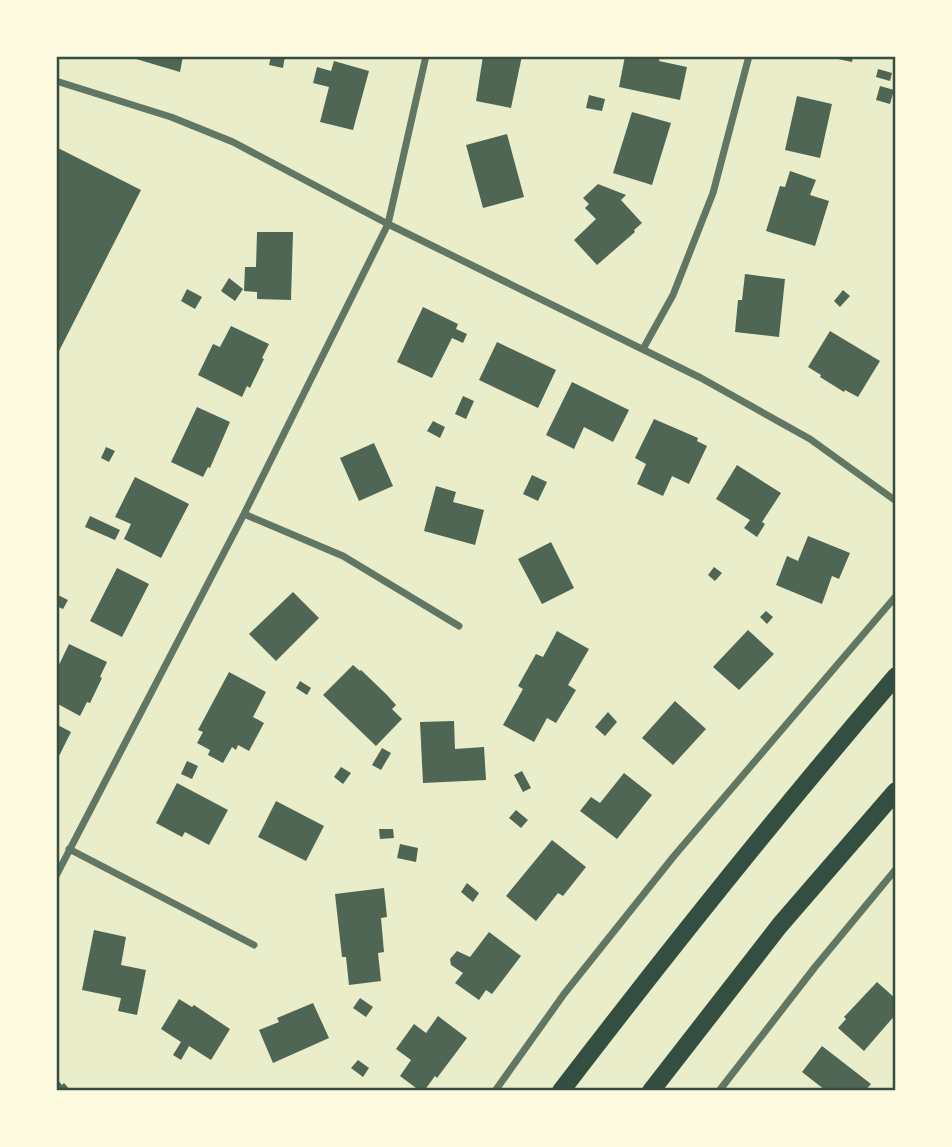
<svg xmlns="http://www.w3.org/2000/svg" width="952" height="1147" font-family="Rubik,sans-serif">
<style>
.building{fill:#4f6655}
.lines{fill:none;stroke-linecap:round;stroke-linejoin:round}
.minor{stroke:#617663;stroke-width:7}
.primary{stroke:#344e41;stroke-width:18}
.neatline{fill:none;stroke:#344e41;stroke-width:2.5}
</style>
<rect width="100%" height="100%" fill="#e9edc9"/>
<path class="building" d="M126,56H183L180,72Z
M271,56H285L283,68L269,65Z
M483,56H522L511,108L476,101Z
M625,56H660L659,61L687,67L680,100L619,87Z
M824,56H853L852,62Z
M334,61L369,71L353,130L320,122L329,87L313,83L317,67L331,71Z
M878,69L892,73L890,81L876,77Z
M880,86L894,90L890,104L876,100Z
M589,95L605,99L602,111L586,108Z
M797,96L832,104L820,158L785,150Z
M632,112L671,123L652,185L613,173Z
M507,134L524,197L483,208L466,145Z
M56,147L141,190L56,357Z
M790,171L816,180L810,195L829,201L815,246L766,231L780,186L785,187Z
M598,184L626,195L621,200L642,223L634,230L635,232L597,265L574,240L596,219L585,208L589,204L583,198Z
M257,232H293L291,300L257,299V292L244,291L245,267H256Z
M745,274L785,279L779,337L735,332L738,300H742Z
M229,278L243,289L235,301L221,291Z
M187,289L202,297L195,309L181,301Z
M843,290L850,296L840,307L834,301Z
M423,307L458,324L456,329L467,334L463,343L452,338L432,378L397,362Z
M231,326L269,344L262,358L264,359L250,388L247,386L242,397L198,375L213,344L220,347Z
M830,331L880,361L858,397L845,390L844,392L820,377L821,375L808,367Z
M497,342L556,370L538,408L479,380Z
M572,382L629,410L613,442L584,427L574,449L546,435Z
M463,396L474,401L466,419L455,414Z
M197,407L230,422L210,468L208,467L203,477L171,462Z
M654,419L698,438L697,441L707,446L689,484L672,476L663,496L637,484L646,464L635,458Z
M433,421L445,427L440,438L427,431Z
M374,443L393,486L359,501L340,458Z
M106,447L115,451L109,462L101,458Z
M737,465L781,493L762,522L765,524L757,537L744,528L750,520L716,499Z
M532,475L547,482L538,501L523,494Z
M135,477L189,504L161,558L124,539L131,524L115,517Z
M436,486L456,492L453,502L484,510L475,545L424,531Z
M90,516L120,530L115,540L85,527Z
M808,536L850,553L839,579L832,576L822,604L776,585L787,556L798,561Z
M551,542L574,588L542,604L518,559Z
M714,567L722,573L715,581L708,575Z
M117,568L149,584L122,637L90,621Z
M293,592L319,618L276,661L249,634Z
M56,594L68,600L63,609L56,606Z
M766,611L773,617L767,624L760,617Z
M748,630L774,654L739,690L713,667Z
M557,631L589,649L568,685L576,690L556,723L547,718L534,742L503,725L523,689L518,686L536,654L543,657Z
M69,644L107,662L100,677L102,678L90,703L87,702L80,716L56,703V671Z
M353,665L360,671L361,670L387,695L396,705L392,709L402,719L376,746L323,695Z
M229,672L266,692L253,717L264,723L249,751L238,745L236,750L232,747L223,763L208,755L210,750L197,743L203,732L198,730Z
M300,681L311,688L307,695L296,688Z
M675,701L706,729L673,765L642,738Z
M608,712L617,722L605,736L595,727Z
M454,721L455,749L484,747L486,780L423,783L420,722Z
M56,724L71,732L56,762Z
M382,748L391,753L381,770L372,765Z
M187,761L198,766L192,779L181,774Z
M341,767L351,773L343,784L334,777Z
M522,771L531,788L523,792L514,775Z
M624,773L652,795L617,839L580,811L591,797L600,803Z
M177,783L228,810L209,845L185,832L182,837L156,823Z
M276,801L324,826L306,861L258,837Z
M516,810L528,820L521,828L509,818Z
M379,829H393L394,838L380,839Z
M552,840L586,867L563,896L558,893L536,921L506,896Z
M400,844L418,848L416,862L397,858Z
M467,883L479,893L473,902L461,892Z
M384,888L387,917L381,918L384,952L378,953L381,981L349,985L346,957H342L335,894Z
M94,930L126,937L121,965L146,970L137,1015L118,1011L121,998L82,990Z
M489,932L521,956L492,994L486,990L479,1000L455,983L463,973L451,965L450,959L457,951L470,957Z
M877,982L896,999V1014L864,1051L838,1028L846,1019L844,1017Z
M360,998L373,1007L366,1017L353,1008Z
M179,999L192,1007L194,1005L230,1029L211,1060L189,1046L181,1060L173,1055L181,1042L161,1029Z
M313,1003L329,1038L273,1063L259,1030L279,1022L277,1018Z
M438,1016L467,1038L437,1078L435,1076L424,1091H420L400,1076L411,1060L396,1049L414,1024L426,1033Z
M822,1046L871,1084L865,1091H824L825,1090L802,1072Z
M358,1060L369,1068L363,1077L351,1068Z
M56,1078L62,1085L64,1083L71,1091H56Z"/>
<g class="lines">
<path class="minor" d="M56,81L171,117L233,142L388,224L701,378L810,439L896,501
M643,349L673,295L713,193L749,56
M244,514L343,556L459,626
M69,849L254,945
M56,876L244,514L388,224L426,56
M495,1091L564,994L674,856L896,596
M719,1091L815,967L896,869"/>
<path class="primary" d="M561,1091C669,950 780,811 896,676
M651,1091L780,925L896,791"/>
</g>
<rect width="952" height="1147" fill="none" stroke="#fefae0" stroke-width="116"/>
<rect x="58" y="58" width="836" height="1031" class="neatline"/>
</svg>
